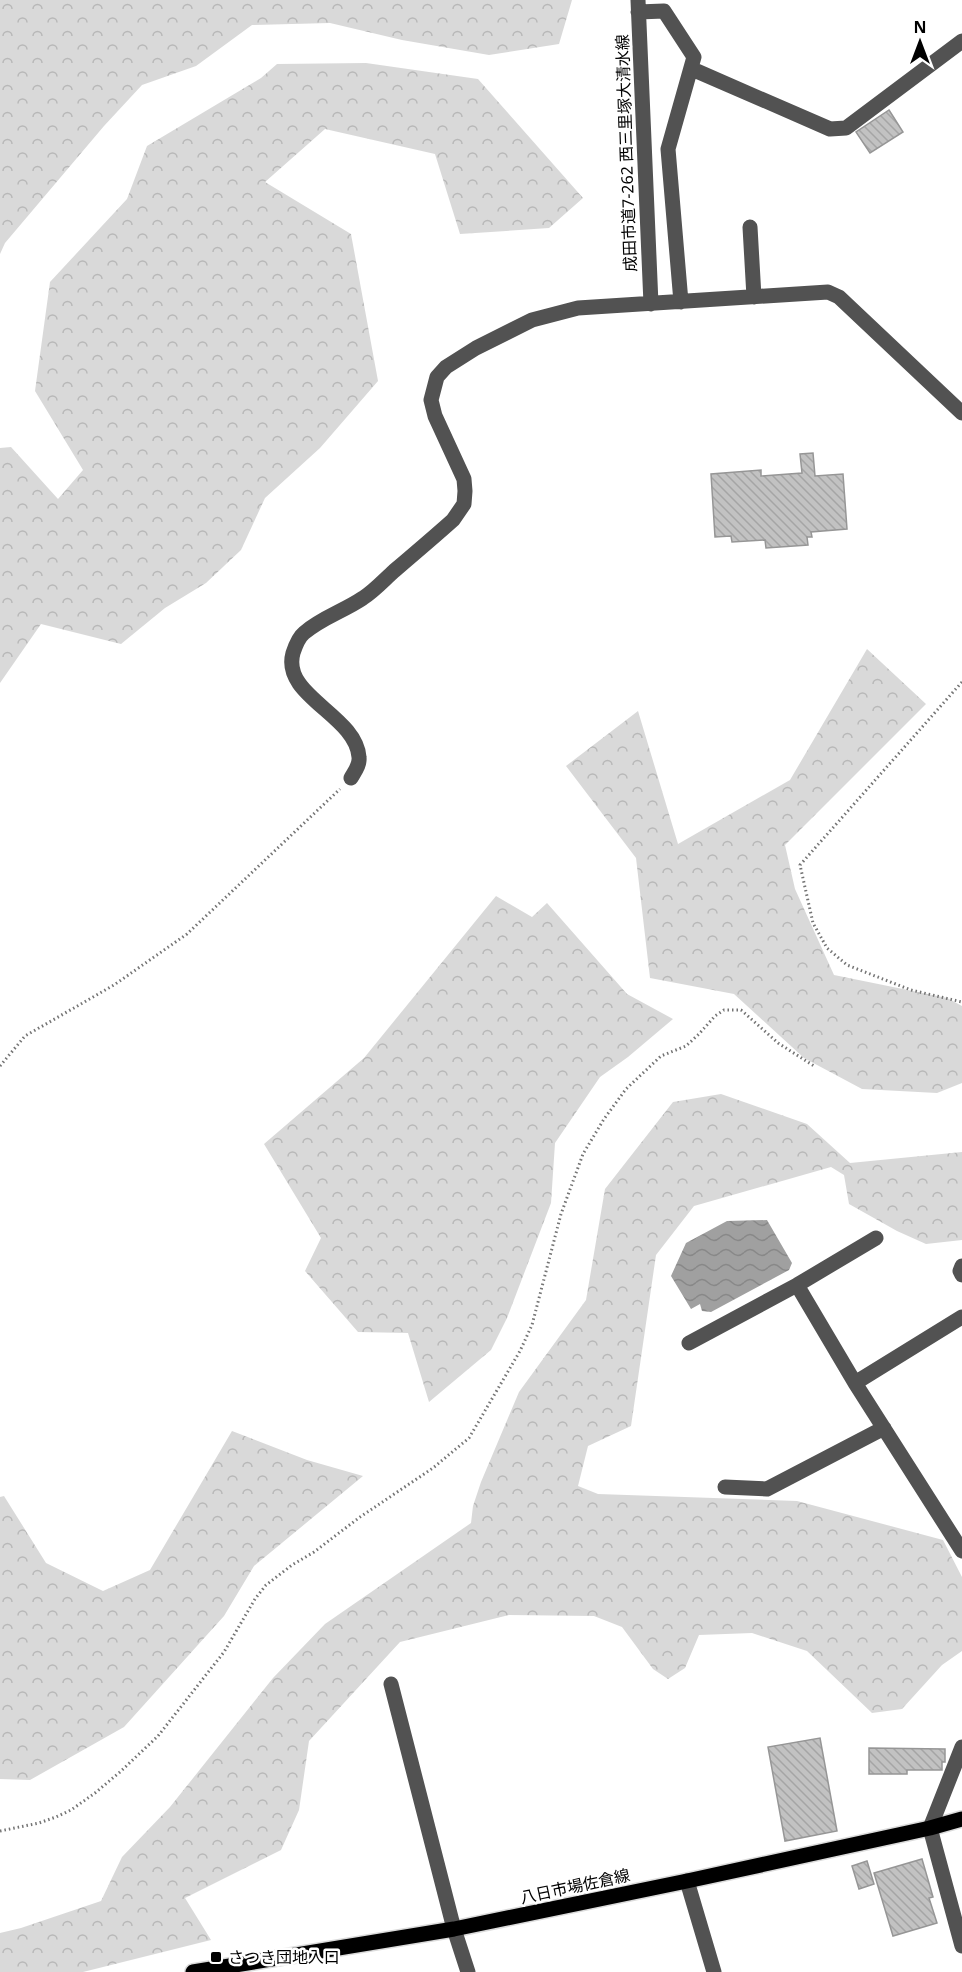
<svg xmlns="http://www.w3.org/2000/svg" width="962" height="1972" font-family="'Noto Sans','Noto Sans JP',sans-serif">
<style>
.forest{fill:url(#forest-crowns)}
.water{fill:url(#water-waves)}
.building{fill:url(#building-back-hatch);stroke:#969696;stroke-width:1.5}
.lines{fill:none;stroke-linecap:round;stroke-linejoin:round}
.major-casing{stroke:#dbdbdb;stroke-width:18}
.path{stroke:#747474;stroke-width:3;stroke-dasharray:1.5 3;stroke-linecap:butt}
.minor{stroke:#525252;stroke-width:15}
.major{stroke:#000;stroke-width:15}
.poi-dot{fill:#000;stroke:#fff;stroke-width:2}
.labels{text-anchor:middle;stroke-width:5;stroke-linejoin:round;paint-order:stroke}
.street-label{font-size:16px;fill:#000;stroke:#fff}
.poi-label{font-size:16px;fill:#000;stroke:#fff;text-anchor:start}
</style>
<defs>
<pattern id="forest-crowns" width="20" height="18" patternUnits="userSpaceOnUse" patternTransform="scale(1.5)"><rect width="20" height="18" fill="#d9d9d9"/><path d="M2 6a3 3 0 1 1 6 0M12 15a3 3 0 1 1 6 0" fill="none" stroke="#b8b8b8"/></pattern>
<pattern id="water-waves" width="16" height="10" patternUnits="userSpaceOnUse" patternTransform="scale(1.5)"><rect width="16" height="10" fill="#a0a0a0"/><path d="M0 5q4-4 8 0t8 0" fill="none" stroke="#888"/></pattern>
<pattern id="building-back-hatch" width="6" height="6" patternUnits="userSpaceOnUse" patternTransform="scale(1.5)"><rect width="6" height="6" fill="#c2c2c2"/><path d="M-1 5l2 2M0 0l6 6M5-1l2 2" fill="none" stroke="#a5a5a5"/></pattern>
</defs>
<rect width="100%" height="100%" fill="#fff"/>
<path class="forest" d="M0,0H572L559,44L489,55L402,40L330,23L252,25L196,66L142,85L104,126L5,243L0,254Z
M366,63L478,79L583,198L549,228L460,234L435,154L325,129L265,182L351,234L378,381L320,448L265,498L241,550L206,583L165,608L121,644L41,624L0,683V448L11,447L58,499L83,470L35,391L50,282L127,199L147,146L261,78L277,64Z
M867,649L926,704L785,845L795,889L834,975L947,998L962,1006V1083L937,1093L862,1089L804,1058L734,994L650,978L636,858L566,766L638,711L678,844L790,780Z
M496,896L532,917L547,903L627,994L673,1019L628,1057L600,1077L555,1143L551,1203L507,1318L491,1350L429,1402L408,1333L358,1332L305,1271L321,1238L264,1144L364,1058Z
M721,1094L807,1124L850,1163L962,1152V1240L926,1244L897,1231L849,1204L844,1175L831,1167L694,1206L656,1255L631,1426L588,1446L578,1486L598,1494L797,1501L943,1540L962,1577V1651L942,1665L902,1709L872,1713L807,1651L752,1633L699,1635L685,1668L668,1679L653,1669L622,1627L594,1616L509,1615L400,1642L309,1741L299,1810L281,1850L185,1898L211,1940L83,1972H0V1933L21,1928L101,1901L122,1857L170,1807L273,1678L325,1624L471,1523L473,1506L481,1482L519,1392L586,1300L605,1189L673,1102Z
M232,1431L307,1460L363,1476L254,1566L224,1616L124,1727L30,1780L0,1779V1497L4,1496L46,1563L103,1591L150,1570Z"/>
<path class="water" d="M767,1220L792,1263L789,1270L711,1312L702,1311L700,1304L691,1309L671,1276L686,1243L727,1221Z"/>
<path class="building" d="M889,110L903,132L870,153L856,132Z
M813,453L815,476L843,474L847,529L811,532L812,537H807L808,545L766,548L765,540L732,542L731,536L715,537L711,474L761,470V476L802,473L800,454Z
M820,1738L837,1831L785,1841L768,1747Z
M869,1748L945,1749V1762H942V1770H907V1774H869Z
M922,1859L933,1897L929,1898L937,1923L893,1936L874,1873Z
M867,1861L874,1884L859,1889L852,1866Z"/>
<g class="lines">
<defs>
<path id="major" d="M193,1972L454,1929L687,1881L930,1828L962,1819"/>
</defs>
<use href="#major" class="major-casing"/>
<path class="path" d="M962,682L800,865L813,923L827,948L847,965L911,990L962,1002
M0,1066L25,1036L114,985L187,934L340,789
M0,1831L39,1823L56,1817L71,1810L95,1793L120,1772L158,1736L224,1652L255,1599L266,1585L292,1565L314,1552L360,1517L433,1468L469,1438L520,1351L532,1325L561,1214L583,1154L604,1119L626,1089L661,1056L686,1046L699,1034L715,1016L724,1010H741L778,1043L814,1066"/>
<path class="minor" d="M638,0L651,304
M638,12L664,11L694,57L668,149L681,302
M692,69L830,129L846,128L962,41
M750,227L754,297
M351,778C355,771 360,765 359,757C356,715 281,696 293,653C295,647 299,637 304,633C321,618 344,611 363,598C374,591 384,580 394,571C414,554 434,537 453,520L464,504L465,491L464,479L435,416L431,400L437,377L446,367L476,348L532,320L578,308L828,292L839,297L962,413
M962,1266L960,1271L962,1275
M797,1285L855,1383L962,1551
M689,1343L797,1285L876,1238
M855,1383L962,1317
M725,1487L767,1489L884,1428
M391,1684L454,1929L468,1972
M962,1747L930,1828L962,1946
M687,1881L714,1972"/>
<use href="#major" class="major"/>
</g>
<rect class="poi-dot" x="210" y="1951" width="12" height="12" rx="3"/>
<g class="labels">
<g class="street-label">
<text transform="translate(626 153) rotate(-92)" y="6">成田市道7-262 西三里塚大清水線</text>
<text transform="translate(575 1886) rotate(-12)" y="6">八日市場佐倉線</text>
</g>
<g class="poi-label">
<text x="228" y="1963">さつき団地入口</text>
</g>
</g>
<g transform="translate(920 42)" stroke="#ffffff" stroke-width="4.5" paint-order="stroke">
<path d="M0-4.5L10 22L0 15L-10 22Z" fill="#000000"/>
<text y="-9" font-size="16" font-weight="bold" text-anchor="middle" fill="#000000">N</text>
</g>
</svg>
